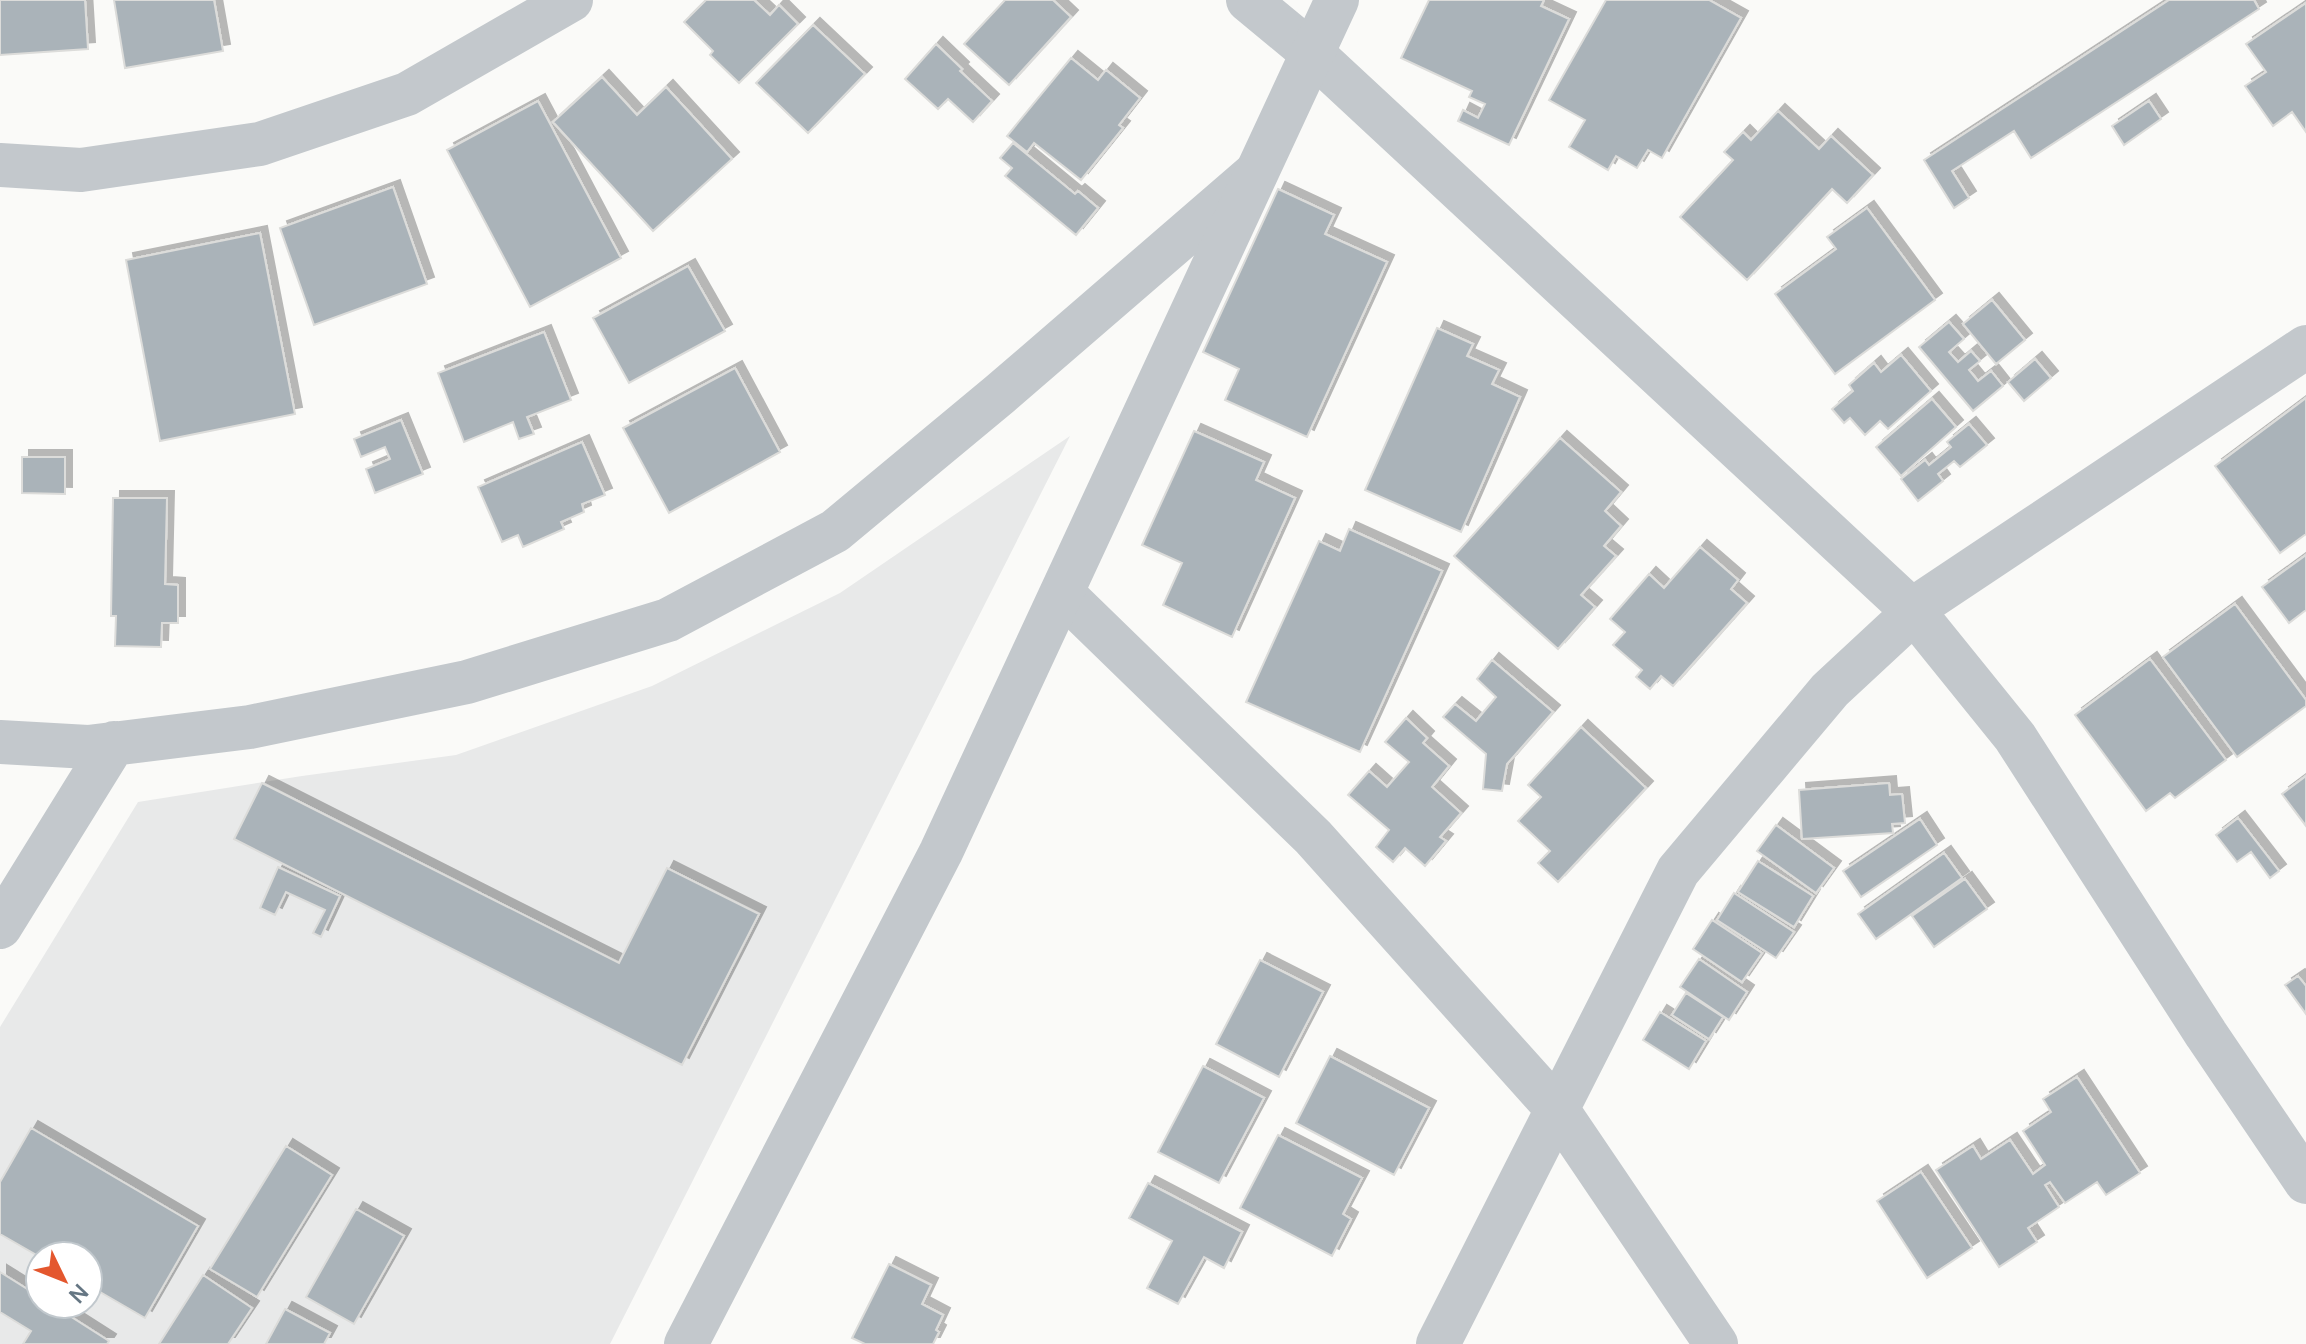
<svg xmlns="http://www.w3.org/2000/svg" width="2306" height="1344" font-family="Manrope,sans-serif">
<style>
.built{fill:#e8e9e9;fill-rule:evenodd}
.building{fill:#aab3b9;stroke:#dcdcda;stroke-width:2;filter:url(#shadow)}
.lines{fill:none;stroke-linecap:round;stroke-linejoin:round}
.minor{stroke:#c3c8cc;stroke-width:44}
.tertiary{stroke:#c3c8cc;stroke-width:44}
</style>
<defs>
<filter id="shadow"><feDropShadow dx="7" dy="-7" stdDeviation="0" flood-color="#0004"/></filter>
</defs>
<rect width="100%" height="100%" fill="#fafaf8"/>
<path class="built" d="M1070,436L610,1344H0V1027L138,802L302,776L456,755L652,686L840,593ZM40,1256H88V1304H40Z"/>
<path class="building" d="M0,0H85L88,49L0,55Z
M114,0H214L223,51L125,68Z
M706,0H754L770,15L779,5L798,24L739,83L710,55L713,51L684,22Z
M1005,0H1053L1071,17L1009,85L964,44Z
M1429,0H1544L1541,6L1569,19L1509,145L1458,121L1463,110L1478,118L1485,104L1469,97L1472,91L1401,58Z
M1606,0H1709L1741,18L1662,158L1648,150L1637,168L1616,156L1608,170L1569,147L1585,120L1549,100Z
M2169,0H2254L2259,9L2031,158L2014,131L1952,171L1969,198L1954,208L1924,160Z
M2306,3V132L2292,112L2273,126L2245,86L2266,72L2246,44Z
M813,25L865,74L808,133L756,83Z
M936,44L962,69L960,71L992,101L973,122L948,99L938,109L905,79Z
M1071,58L1098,80L1106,70L1140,98L1119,125L1123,128L1081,180L1034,143L1027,152L1007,136Z
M602,77L637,115L666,87L732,159L653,231L553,122Z
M538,101L621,258L530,307L447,150Z
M2149,101L2161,119L2124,145L2112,126Z
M1778,111L1819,149L1831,136L1873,175L1847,203L1832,189L1747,280L1680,217L1733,160L1724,152L1743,132L1751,140Z
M1013,143L1075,194L1078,191L1098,208L1076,235L1005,176L1012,168L1000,158Z
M393,187L427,284L314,325L280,228Z
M1278,189L1334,215L1325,234L1387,262L1307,437L1225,400L1239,369L1203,352Z
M1867,208L1935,300L1835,374L1775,294L1836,249L1827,237Z
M260,233L295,414L160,441L126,260Z
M688,266L725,331L629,383L593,318Z
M1992,300L2025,340L1996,364L1963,324Z
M1949,322L1964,339L1949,352L1958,362L1971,351L1980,361L1969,370L1978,381L1991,371L2003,386L1973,411L1919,347Z
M1437,328L1473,344L1467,356L1499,370L1492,384L1520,397L1461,532L1365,490Z
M544,332L571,400L527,417L534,434L519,439L513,422L464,442L438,373Z
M1901,355L1931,391L1888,429L1880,421L1865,435L1850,418L1844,423L1832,409L1853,391L1849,385L1874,363L1881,372Z
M2035,359L2051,378L2024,401L2008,382Z
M735,368L780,452L669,513L623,428Z
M2306,398V534L2280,553L2215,466Z
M1932,399L1956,427L1901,476L1876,447Z
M401,420L423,474L375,493L366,469L390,459L385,447L361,457L354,439Z
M1969,424L1987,445L1960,467L1954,461L1938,474L1943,481L1918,501L1901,479L1925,460L1929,465L1951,447L1947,442Z
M1194,431L1264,462L1256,480L1295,498L1232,637L1163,605L1182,563L1142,545Z
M1560,438L1621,492L1605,511L1621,526L1604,546L1616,556L1581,595L1595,607L1558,649L1454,556Z
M582,442L605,495L582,504L584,512L561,522L564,529L523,547L518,535L502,542L478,487Z
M22,457H65V494L22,493Z
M113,498H167L165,584L178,585V623H162L161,647L115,646L116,616H111Z
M1349,529L1442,571L1360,752L1246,702L1319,541L1340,551Z
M1700,547L1738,580L1731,589L1747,603L1673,686L1661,676L1650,689L1636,677L1642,670L1613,645L1625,632L1610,619L1649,574L1664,588Z
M2306,555V610L2289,623L2262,587Z
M2235,604L2306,700V706L2237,757L2163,657Z
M2150,659L2226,760L2175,798L2170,793L2146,811L2075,715Z
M1492,660L1553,712L1507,764L1502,791L1483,789L1486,754L1443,717L1455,704L1476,721L1496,697L1477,679Z
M1406,718L1427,738L1423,743L1449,766L1432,787L1461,813L1440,837L1446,841L1425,866L1405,848L1393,862L1376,847L1389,830L1348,795L1369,771L1387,787L1409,762L1385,742Z
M1581,727L1646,788L1558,882L1538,863L1550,851L1518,821L1541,797L1528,785Z
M2306,776V826L2282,794Z
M262,783L619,963L667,868L759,914L682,1065L234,839Z
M1889,783L1890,795L1902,794L1905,823L1892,824L1893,833L1802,839L1799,790Z
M2238,818L2279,871L2270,878L2251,852L2237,862L2216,835Z
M1920,819L1937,845L1861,897L1843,871Z
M1776,825L1834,868L1816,893L1757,851Z
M1944,853L1962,878L1876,939L1858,914Z
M1758,861L1813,896L1794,927L1738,892Z
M278,867L340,896L321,937L313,933L325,910L286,892L275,915L260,908Z
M1965,879L1987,909L1934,947L1912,916Z
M1734,893L1794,932L1776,958L1717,920Z
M1712,920L1762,953L1742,982L1693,949Z
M1699,959L1747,992L1729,1020L1680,987Z
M1260,960L1323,992L1279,1077L1216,1044Z
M2298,976L2306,986V1014L2285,985Z
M1686,993L1723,1017L1709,1039L1672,1015Z
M1660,1012L1706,1041L1689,1069L1643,1040Z
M1330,1056L1429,1108L1394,1175L1296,1123Z
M1203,1066L1264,1098L1219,1183L1158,1152Z
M2077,1077L2140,1173L2106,1195L2097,1182L2065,1203L2050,1182L2045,1185L2059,1207L2028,1228L2037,1242L1999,1267L1936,1170L1973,1146L1981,1159L2010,1140L2033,1174L2045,1165L2023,1131L2051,1112L2043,1099Z
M31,1128L198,1226L145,1318L88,1285V1256L40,1257L0,1234V1182Z
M1278,1135L1362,1178L1343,1214L1351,1219L1332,1256L1240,1208Z
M286,1146L332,1175L257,1297L210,1269Z
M1921,1172L1972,1248L1927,1278L1877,1201Z
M1148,1183L1242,1232L1224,1268L1204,1257L1178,1304L1147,1288L1172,1241L1129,1218Z
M356,1209L404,1236L354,1324L306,1297Z
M889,1264L931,1285L922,1304L943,1315L936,1330L939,1332L933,1344H865L852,1338Z
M0,1272L40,1297V1304H51L109,1341L107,1344H23L31,1331L0,1312Z
M203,1275L252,1308L228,1344H159Z
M285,1309L330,1333L324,1344H266Z"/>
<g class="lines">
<path class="minor" d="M1248,0L1312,53L1914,612L2015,737L2206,1034L2306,1182
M0,165L81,170L260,144L407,94L571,0
M1062,593L1313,837L1557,1109L1716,1344
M0,742L88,747L250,727L467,682L668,620L835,531L1000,394L1256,173
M0,927L114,743
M1438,1344L1678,871L1830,690L1928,599L2306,347"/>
<path class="tertiary" d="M686,1344L941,852L1337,0"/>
</g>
<g transform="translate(64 1280) rotate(133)"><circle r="38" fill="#ffffff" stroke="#c1c8cd" stroke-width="2"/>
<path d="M0-6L14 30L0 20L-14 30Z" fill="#e4572e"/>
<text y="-12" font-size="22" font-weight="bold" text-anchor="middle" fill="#657683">N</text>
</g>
</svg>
